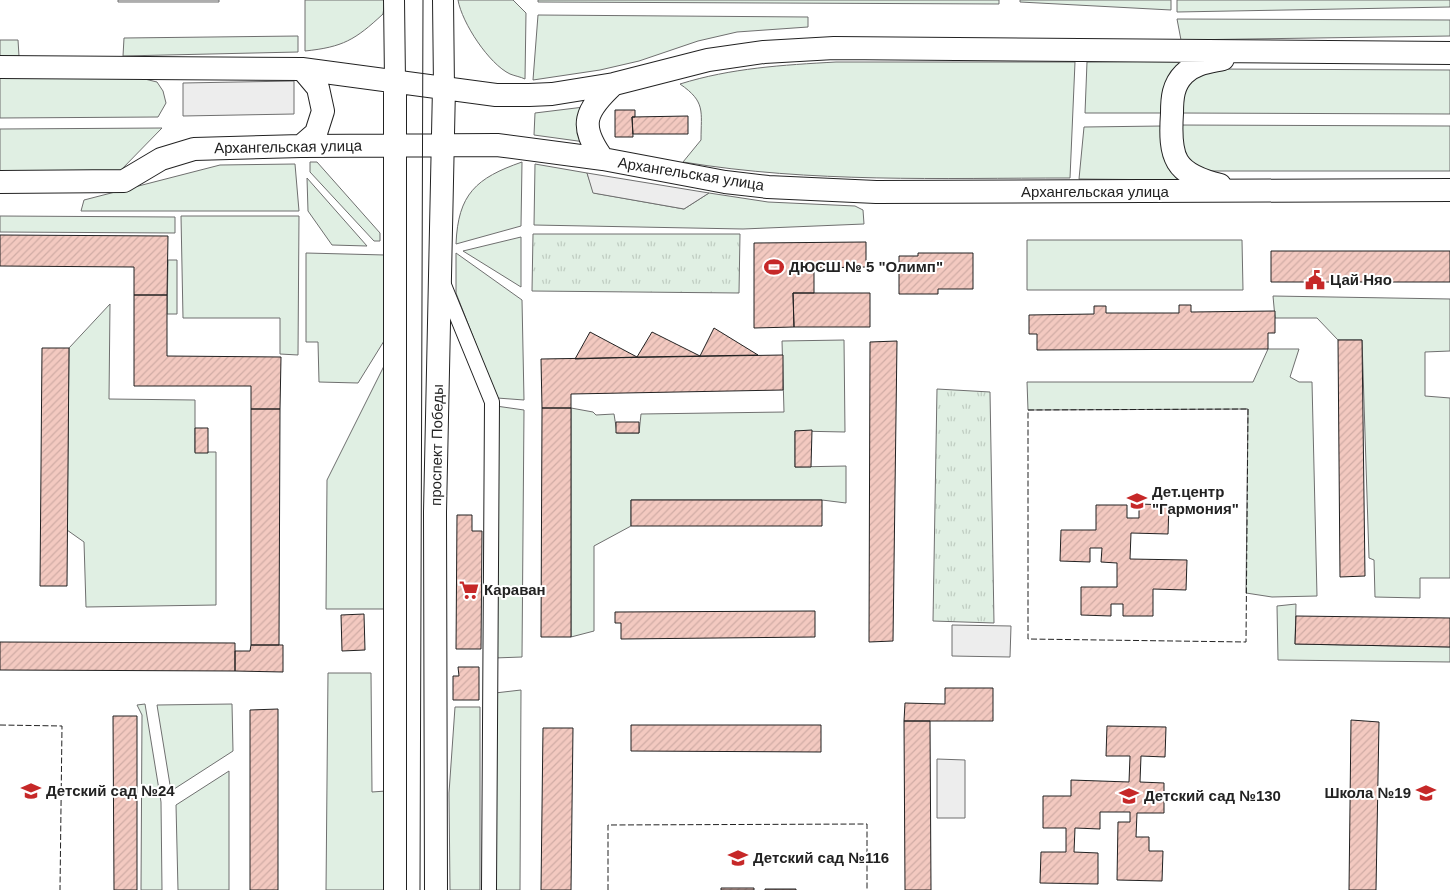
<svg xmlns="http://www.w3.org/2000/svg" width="1450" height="890" font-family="Arial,sans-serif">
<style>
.green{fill:#e0efe3;stroke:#6f6f6f}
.park{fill:url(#park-tufts);stroke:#6f6f6f}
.parking{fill:#ededed;stroke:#6f6f6f}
.building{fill:url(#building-hatch);stroke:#222}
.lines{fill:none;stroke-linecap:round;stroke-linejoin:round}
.street-casing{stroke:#222;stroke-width:16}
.secondary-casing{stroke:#222;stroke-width:22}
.primary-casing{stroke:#222;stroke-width:24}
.street{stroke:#fff;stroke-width:14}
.secondary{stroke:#fff;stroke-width:20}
.primary{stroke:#fff;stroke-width:22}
.tram{stroke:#222;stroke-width:1}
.fence{stroke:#222;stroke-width:1;stroke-dasharray:6 2.5;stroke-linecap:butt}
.labels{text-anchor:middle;stroke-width:4;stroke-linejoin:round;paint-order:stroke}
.street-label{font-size:15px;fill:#222;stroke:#fff}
.poi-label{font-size:15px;font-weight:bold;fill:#222;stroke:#fff;text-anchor:start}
</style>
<defs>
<pattern id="park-tufts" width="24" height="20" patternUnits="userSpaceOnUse" patternTransform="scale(1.25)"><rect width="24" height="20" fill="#e0efe3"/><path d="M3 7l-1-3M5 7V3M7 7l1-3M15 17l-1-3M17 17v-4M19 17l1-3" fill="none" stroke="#c0cdc2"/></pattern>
<pattern id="building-hatch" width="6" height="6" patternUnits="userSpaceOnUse" patternTransform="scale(1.25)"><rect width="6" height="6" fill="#f3c9c0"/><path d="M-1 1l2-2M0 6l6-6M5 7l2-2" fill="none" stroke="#d0aca5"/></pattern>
</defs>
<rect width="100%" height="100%" fill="#fff"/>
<path class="green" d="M305,0H385L383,14C355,40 343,47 305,51Z
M458,0H513L526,13L525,79C521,77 515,76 510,74C489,64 462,23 458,0Z
M538,0H999V4L538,2Z
M1020,0H1171V10L1020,2Z
M1177,0H1450V7L1177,12Z
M538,15L808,17V27L737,32L698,41L639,61L600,70L533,80Z
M1177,19L1450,20V36L1181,40Z
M298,36V52L123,56L124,38Z
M0,40H18L19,56H0Z
M1188,61L1163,113H1085L1087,62Z
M836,62H1075L1070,178C941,178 811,183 683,162L701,140C701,111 706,102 680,84C731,68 783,65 836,62Z
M1214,69L1450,70V114L1178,113L1184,84Z
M0,73H120L157,82L163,91L166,103L158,117L0,118Z
M584,107L585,142L534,135L535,113Z
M1178,125L1450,126V171H1205L1181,154Z
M1162,126L1181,180L1079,179L1084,127Z
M162,128L120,171H0V129Z
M310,162H317L380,233V241H374L310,172Z
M522,162L521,226L456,244C458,194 476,178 522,162Z
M295,164L299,211H81L84,200L220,165Z
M535,164L587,173L594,193L684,209L709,193L768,202L855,206L863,210L864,224L743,229L534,225Z
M307,178L367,246L332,245L308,211Z
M0,216L175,217V233L0,232Z
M181,216H299L298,355L280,354V318H183Z
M521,237V287L463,251Z
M1027,240H1242L1243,290H1027Z
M306,253L385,255L384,341L358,383L319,382L318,342H306Z
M456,253L522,300L524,400L497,398L456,293Z
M168,260H177V314H167Z
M1273,296L1450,299V351L1425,352V396L1450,398V578H1420V598L1375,597L1374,560L1369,558L1362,340H1338L1317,318H1275Z
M110,304L109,399L195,400V452H216V605L86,607L84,542L67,530L69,348Z
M844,340L845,432L795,431V467L846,466V503L822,500H631V526L594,546V631L571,637V408L593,412L596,415L614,414L617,433H639L641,414L784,412L782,341Z
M1268,349H1299L1290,377L1299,382H1312L1317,596L1272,597L1246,593L1248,409L1028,410L1027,382H1253Z
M386,362L389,609H326L327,480Z
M496,406L524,410L522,657L494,658Z
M1296,604L1295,644L1450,647V662L1278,660L1277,606Z
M328,673H371L372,792L386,791V890H326Z
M521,690L520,890H494L495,693Z
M145,704L161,802L162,890H141L142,715L137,705Z
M232,704L233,751L171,791L157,705Z
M455,707H480V890H450L449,793Z
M229,771V890H178L176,805Z"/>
<path class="park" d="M533,234H740L739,293L532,291Z
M937,389L990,392L994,623L933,621Z"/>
<path class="parking" d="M118,0H219V2H118Z
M294,81V114L183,116V83Z
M587,173L709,193L684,209L593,193Z
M952,625L1011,626L1010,657L952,656Z
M937,759L965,760V818H937Z"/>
<path class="building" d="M615,110H635V117H632L633,137H615Z
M688,116V134H633L632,117Z
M0,235L168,236L167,295H134V267L0,266Z
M866,242V267L814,268V293H793L794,327L754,328V243Z
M1271,251H1450V282H1271Z
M918,253H973V289H938V294H899V256H918Z
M793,293H870V327H794Z
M134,295H167V356L281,357L280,409H251V386H134Z
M1179,305H1191V312L1275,311V333H1268V349L1037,350V334H1029V315L1094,314V306H1106V313H1179Z
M714,328L758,355L700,356Z
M590,332L637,357L575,359Z
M652,332L700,356L637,357Z
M1338,340H1362L1365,576L1340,577Z
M897,341L893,641L869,642L870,342Z
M42,348H69L67,586H40Z
M783,355V390L571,394V408H542L541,359Z
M542,408H571V637H541Z
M251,409H280L279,645H251Z
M616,422H639V433H616Z
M195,428H208V453H195Z
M812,430L811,467H795V431Z
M631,500H822V526H631Z
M1139,504L1169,505L1168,534L1131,533L1130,559L1187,560L1186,590L1153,589V616H1123V604H1111V616L1081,615V587H1117V563L1101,562L1102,548H1090V562L1060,561L1061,530H1096V505H1127V518H1139Z
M457,515H472V531H482L481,649H456Z
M815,611V637L621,639V623H615V612Z
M364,614L365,650L342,651L341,615Z
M1296,616L1450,618V647L1295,644Z
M0,642L235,643V671L0,670Z
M251,645H283V672L235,671V651H250Z
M458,667H479V700H453V676H459Z
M945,688H993V721H904L905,703L945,704Z
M278,709V890H250V710Z
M113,716H137V890H114Z
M1351,720L1379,722L1376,890H1349Z
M904,721H930L931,890H905Z
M631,725H821V752L631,751Z
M1107,726L1166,727L1165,757L1141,756L1140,782L1164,783V813H1137L1136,837H1149V851H1163L1162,881L1117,880L1118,822H1130V812H1100V829L1075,828L1074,852L1098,853V884L1040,883L1041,852H1066V828H1043V796H1071V780L1129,782L1130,756H1106Z
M543,728H573L571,890H541Z
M721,888H754V890H721Z
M765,889H796V890H765Z"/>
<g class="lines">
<defs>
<path id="street" d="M444,285L492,402L489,890"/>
<path id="secondary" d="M394,0L395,80
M443,0L444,87"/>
<path id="primary" d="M0,67L302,69L496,95H529L552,94L614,84L708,60L764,52L834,48L1450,53
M395,80V890
M301,146L316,133L323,111L318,88L302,69
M603,159C578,125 585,111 614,84
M0,182L124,181L161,159L194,149L301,146L497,145L603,159L725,182L768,187L876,192L1450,190
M1220,185C1174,174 1169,158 1172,113C1172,98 1173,85 1184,74C1195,63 1210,62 1223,59
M436,890L435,512L444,87"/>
</defs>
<use href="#street" class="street-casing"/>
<use href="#secondary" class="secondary-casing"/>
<use href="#primary" class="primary-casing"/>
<use href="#street" class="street"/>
<use href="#secondary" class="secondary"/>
<use href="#primary" class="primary"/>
<path class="tram" d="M420,890L423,0"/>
<path class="fence" d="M1248,409L1246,642L1028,639V410Z
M0,725L62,726L60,890
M608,890V825L867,824V890"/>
</g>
<defs>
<symbol id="stadium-bare" viewBox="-9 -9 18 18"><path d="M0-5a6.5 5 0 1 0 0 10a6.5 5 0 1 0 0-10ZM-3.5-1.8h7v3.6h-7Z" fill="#c62828" stroke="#fff" stroke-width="2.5" paint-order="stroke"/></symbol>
<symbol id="civic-bare" viewBox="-9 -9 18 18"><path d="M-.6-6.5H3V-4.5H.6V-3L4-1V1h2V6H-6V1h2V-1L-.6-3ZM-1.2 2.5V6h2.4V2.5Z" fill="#c62828" stroke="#fff" stroke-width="2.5" paint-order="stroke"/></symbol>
<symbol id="school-bare" viewBox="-9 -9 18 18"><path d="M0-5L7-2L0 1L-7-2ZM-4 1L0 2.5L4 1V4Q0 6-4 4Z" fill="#c62828" stroke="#fff" stroke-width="2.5" paint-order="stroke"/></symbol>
<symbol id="supermarket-bare" viewBox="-9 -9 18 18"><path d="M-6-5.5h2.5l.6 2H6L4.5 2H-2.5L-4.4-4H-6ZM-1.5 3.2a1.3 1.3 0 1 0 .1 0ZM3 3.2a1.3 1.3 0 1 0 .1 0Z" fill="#c62828" stroke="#fff" stroke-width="2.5" paint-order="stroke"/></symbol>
</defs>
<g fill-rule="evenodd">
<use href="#stadium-bare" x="760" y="253" width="28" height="28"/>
<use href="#civic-bare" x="1301" y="266" width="28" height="28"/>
<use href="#school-bare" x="1123" y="487" width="28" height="28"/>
<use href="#supermarket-bare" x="455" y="576" width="28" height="28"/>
<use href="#school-bare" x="17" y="777" width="28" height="28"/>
<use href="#school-bare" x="1412" y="779" width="28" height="28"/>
<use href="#school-bare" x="1115" y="782" width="28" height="28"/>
<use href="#school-bare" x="724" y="844" width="28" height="28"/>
</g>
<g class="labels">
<g class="street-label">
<text transform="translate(288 147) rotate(-1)" y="5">Архангельская улица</text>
<text transform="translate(691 174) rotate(9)" y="5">Архангельская улица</text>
<text x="1095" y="197">Архангельская улица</text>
<text transform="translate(437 445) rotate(-89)" y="5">проспект Победы</text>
</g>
<g class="poi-label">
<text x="789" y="272">ДЮСШ № 5 "Олимп"</text>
<text x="1330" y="285">Цай Няо</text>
<text x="1152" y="497">Дет.центр<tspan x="1152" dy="17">"Гармония"</tspan></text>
<text x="484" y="595">Караван</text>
<text x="46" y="796">Детский сад №24</text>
<text x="1411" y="798" text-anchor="end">Школа №19</text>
<text x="1144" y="801">Детский сад №130</text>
<text x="753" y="863">Детский сад №116</text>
</g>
</g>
</svg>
